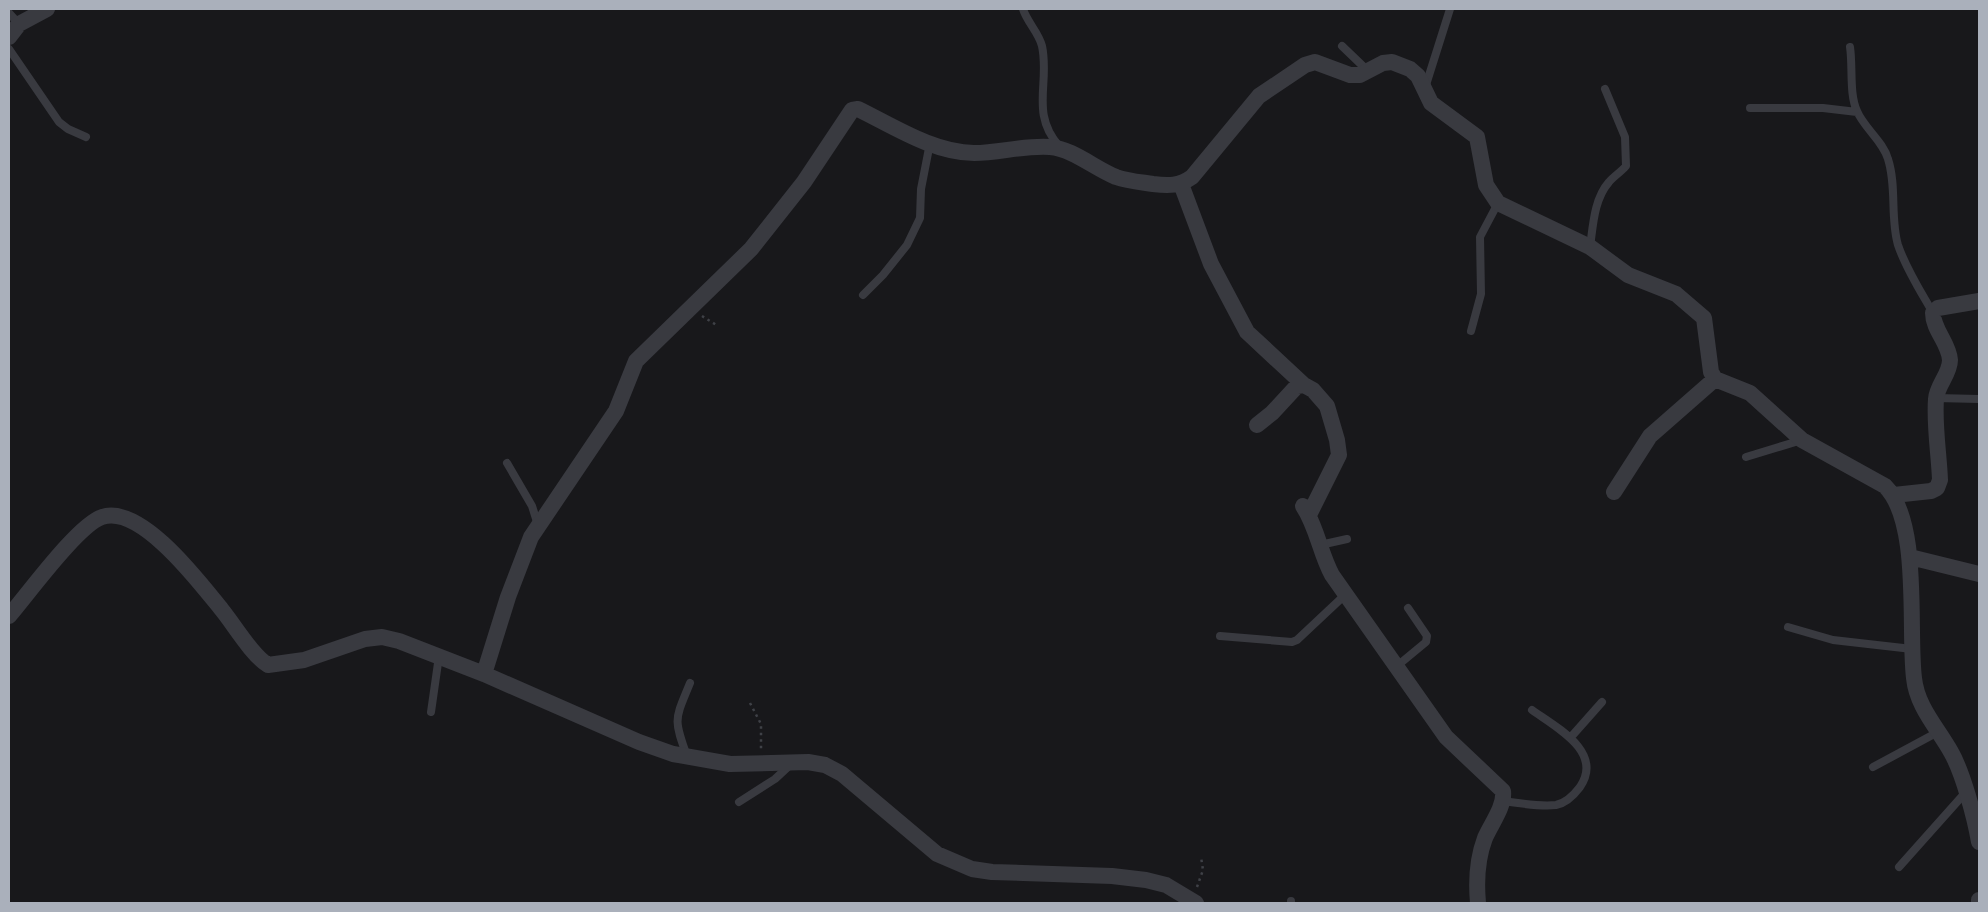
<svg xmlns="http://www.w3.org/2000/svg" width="1988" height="912" font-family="Lato,sans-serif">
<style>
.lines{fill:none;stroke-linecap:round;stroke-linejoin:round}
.path{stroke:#3f4147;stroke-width:2.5;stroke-dasharray:2.5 4;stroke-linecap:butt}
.lane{stroke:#393a40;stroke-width:8}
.street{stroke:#393a40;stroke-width:16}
</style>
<rect width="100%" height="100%" fill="#18181b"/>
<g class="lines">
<path class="path" d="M702,316L718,326
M750,703L761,724V749
M1197,887L1203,870L1201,857"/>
<path class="lane" d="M1023,9C1027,22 1039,33 1042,46C1050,83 1030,113 1059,146
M9,13L19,24
M1342,46L1367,70
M1850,47C1853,67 1849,94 1857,111C1864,128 1883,141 1888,159C1897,187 1890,218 1898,245C1906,269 1921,292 1933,313
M9,49L59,122L68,129L86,137
M1425,88L1450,9
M1750,108H1823L1857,112
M1590,247C1593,226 1594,199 1609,182C1614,176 1621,172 1626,166L1625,137L1605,89
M863,295L883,275L907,245L920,218L921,189L930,143
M1471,331L1481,294L1480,237L1498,203
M1936,398L1979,399
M1746,457L1802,440
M507,463L532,506L538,525
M1320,545L1347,539
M1788,627L1833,640L1912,649
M1220,636L1292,642L1297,640L1346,594
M1397,666L1426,642L1427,636L1408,608
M431,712L439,656
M1571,737L1602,702
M687,756C673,718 675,720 690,683
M1873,767L1938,732
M1502,801C1519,803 1538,807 1556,805C1566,803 1574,795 1580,787C1604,752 1556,727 1532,710
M739,802L775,779L790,765
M1899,867L1965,793
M1291,903V901"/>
<path class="street" d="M9,37L19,24L47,9
M1181,184L1211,264L1247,332L1304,385
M1257,425L1272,413L1297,386L1304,385L1313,390L1327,406L1337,440L1339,455L1309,515
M1614,492L1650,436L1715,379
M1894,495L1931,491L1937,488L1940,480C1939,454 1934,425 1936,399C1937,385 1950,374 1950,360C1949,343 1933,330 1933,313L1938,308L1979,301
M1303,506C1317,527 1320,553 1332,575L1446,737L1503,791C1505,806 1491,824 1485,838C1477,859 1476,881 1478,903
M1910,557L1979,574
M9,616C28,594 78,525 102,517C141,504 200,583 222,610C235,626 252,655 268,665L304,660L365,639L382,637L399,641L484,674L639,742L673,754L730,764L808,762L825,765L842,774L937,854L972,869L992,872L1112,876L1146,880L1166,885L1196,903
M484,674L508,597L531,537L616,411L636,361L751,249L804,182L852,110L858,109C893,126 934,153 974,153C999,153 1025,145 1050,147C1073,149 1094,168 1116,177C1128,181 1140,182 1153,184C1169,186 1179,186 1192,177L1259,96L1305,65L1315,62L1350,75H1360L1383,63L1392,62L1410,69L1418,76L1431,103L1477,137L1486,185L1498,203L1590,247L1628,275L1676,294L1704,318L1711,372L1715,379L1750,393L1802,440L1885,486C1921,522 1908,629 1914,678C1917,707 1937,727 1951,752C1963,773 1975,818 1979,842
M1979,903V900"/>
</g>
<rect width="1988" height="912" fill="none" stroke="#aab0bb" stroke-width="20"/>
</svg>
